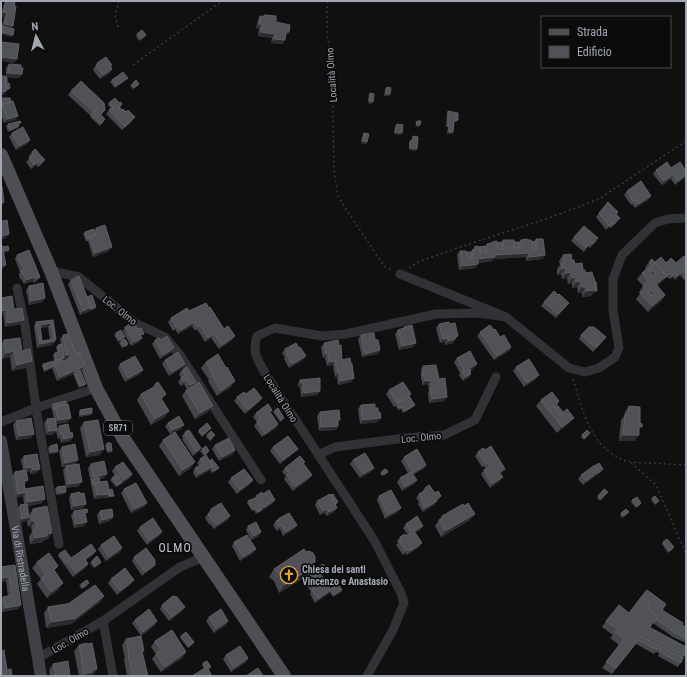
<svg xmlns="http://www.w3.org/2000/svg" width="687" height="677" font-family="'Roboto Condensed',sans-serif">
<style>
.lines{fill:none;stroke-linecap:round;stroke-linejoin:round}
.path{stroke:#37393d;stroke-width:1.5;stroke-dasharray:2 3;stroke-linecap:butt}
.street{stroke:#313236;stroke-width:9}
.secondary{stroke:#3f4146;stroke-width:12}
.primary{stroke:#4d4f55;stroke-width:14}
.wall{fill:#46474c;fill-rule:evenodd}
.shaded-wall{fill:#2c2d30}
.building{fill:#505257;stroke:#5d5f65;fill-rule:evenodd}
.labels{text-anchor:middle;stroke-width:3.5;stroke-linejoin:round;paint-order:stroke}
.shield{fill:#0b0b0c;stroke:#757880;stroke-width:1}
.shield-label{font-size:9px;font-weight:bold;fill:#a2a7b1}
.street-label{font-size:10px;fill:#a2a7b1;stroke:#0b0b0c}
.poi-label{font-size:10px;font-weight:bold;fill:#a2a7b1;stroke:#0b0b0c;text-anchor:start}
.quarter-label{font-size:12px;letter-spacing:1px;fill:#c3c6ce;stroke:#0b0b0c}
</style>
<rect width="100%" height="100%" fill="#101011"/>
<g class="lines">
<path class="path" d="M327,1V33L332,67L334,170L338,197L384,266L392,270
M118,27L115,16L119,1
M133,65L222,1
M409,268L420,261L466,245L552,217L599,199L686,141
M573,379C584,414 590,449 629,462L686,465
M631,463L656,485L686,554"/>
<path class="street" d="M51,271L79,277L135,323L165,337L180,355L261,480
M400,274L506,317L569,368L585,372L599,368L615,357L619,348L613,310V279L622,255L655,223L668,219L686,218
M17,288L25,325L36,408L59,544
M1,422L36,408L96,388
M318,455L335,447L405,438L444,435L475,420L496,377
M103,621L113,676
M38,658L103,621L180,567L204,557
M367,676L393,630L404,603L401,593L374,540L265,373C257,358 252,353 257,336L275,328L322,336L346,334L436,314L479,313L506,317"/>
<path class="secondary" id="s1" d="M1,441L41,676"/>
<path class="primary" d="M1,155L51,271L96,388L123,438L284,676"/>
</g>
<path class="wall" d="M5,1H15L14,6L13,26L12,28L13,35L11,37L1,34V28L2,26L4,17L1,16V14Z
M264,15L289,32L286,36L282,44L271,43L272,38L258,36L259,29L256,28L258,20L260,16H263Z
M137,34L144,37L139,41L136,36Z
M97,63L111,66L112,69L110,73L100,79L93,70Z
M9,64L21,68L22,74L19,78L7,77V83L10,88L8,90L6,91L4,95L2,76L6,77V68Z
M128,78L126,80L115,88L110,82L112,80Z
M132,84H139L138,86L133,89L130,86Z
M387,87L390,94L389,96H384L385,89Z
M71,91L105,110L101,115L105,119L100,126L90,117L91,116L68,95Z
M370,93L372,104L368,103L369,95Z
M1,98L11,102L18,116L15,120L4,123L1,114Z
M109,103L121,106L120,108L132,121L122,130L106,114L111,108L108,105Z
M448,111L458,120L456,122H454L453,132L452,134H447L448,127H446L447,113Z
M8,124L19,125V126L18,128L8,132L6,126Z
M397,124L402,133L400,135L394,134L395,126Z
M12,133L30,140L27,144L16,150L9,137Z
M364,133L367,142L366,144L361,143L363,135Z
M413,136L416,151L409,150V142L411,140H412V138Z
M35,149L42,164L38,167L36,165L31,169L26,162L30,158L29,156L32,152Z
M671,168L686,171V176L675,185L671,179L662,185L653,174L656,170Z
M627,191L648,200L635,208L632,204L631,205L624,195Z
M599,213L616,214L617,222L611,228L609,227L606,230L596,217Z
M96,228L109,251L93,257L88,241H86L83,234L85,232L95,230Z
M574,237L595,242L590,248L588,246L584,252L571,241Z
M536,239L545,255L542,259L526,261V257L493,259L492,261L478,263L475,268L459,270L457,255L460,251L467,252H471L475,246L480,247L485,246L487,244H491L492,242L497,243L502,242L503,240L514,242H519L521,240H528L532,242L535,241Z
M17,255L40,277L37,281L33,283V281L24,284L21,279H20L19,275L20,272L15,259Z
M563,255L572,260L585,271L595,293H593L591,296L582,297V293H578L577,287L572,288V283L568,284L567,278L562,279L561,274L557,275V269L560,265L559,261Z
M686,259V279L684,280L680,275L675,280L673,277L670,279L667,277L657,286L665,295L661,301L648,312L636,299L640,294L639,292L643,286L637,279L642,273L646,269L645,268L649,262L676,263Z
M71,280L95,309L80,315L68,284Z
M29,286L45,298L42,302L29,305L26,290Z
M558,295L566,307L556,318L541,306L544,302Z
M1,298L14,309L21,324L5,327Z
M209,308L224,329L235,336L232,340L219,349L211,338L205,342L197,329L195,331L192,326L178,334L175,329L173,331L168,322L171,318L189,311Z
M53,320L56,339L55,340V341L52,345L37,348L34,326L36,322ZM48,327L50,340L42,341L40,328Z
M439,324L455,340L453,343L445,345V342L440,343L436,328Z
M125,327L141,337L142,338L139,342L131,346L123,331Z
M404,327L416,343L413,347L399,350L395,334L398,330L403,329Z
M494,330L500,337L511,347L509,351L494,360L477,336L480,332Z
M116,333L123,339L118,342L114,335Z
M63,335L85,366L82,370L80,371L84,386L79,388L73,374L57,381L52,368L44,372L42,366L43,364L54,361L53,355L55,353L57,352L56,347L58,345L61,344L60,339ZM67,358L68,360L62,361V360Z
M361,335L375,340L380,350L378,354L362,357L358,339Z
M581,335L606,337L593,352L579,339Z
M4,340L22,351L32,361L28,367L12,371L10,357L2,359L1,352V344Z
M155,340H161L172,352L160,359L152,344Z
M121,341L128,344L127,346L122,348L119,343Z
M324,343L342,360L354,378L351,382L338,385L337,377H335L333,365L327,366L325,358H323L321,347Z
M285,349L303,360L289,368L284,359L285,357L282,353Z
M457,358L474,368L470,370L471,371L468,378L463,381L459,375L460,373L454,362Z
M165,360L182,368L169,376L162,364Z
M206,362L231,387L217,396L208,381L209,380L201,368Z
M120,364L143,370L140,374L125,382L118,368Z
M423,366L439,379L447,397L444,401L429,403L428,392L429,391L428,384L422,385V380H421V370Z
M516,367L536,379L524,387L513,371Z
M182,370L196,382L194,385L208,412L195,419L182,396L186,390L187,389L184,384L181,386L178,382L181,378L179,374Z
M300,380L320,391L317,395L301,397L300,387H298V384Z
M155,384L162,400L165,417L151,425L137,400L141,394L152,388Z
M389,390L409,396L413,407L403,413L401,409L398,410L396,406L394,407L386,394Z
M246,394L262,398L259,402L245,414L234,401L237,397Z
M541,400L559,401L557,405L563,412L569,423L557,433L536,406Z
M53,404L68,422L56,424L57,429L59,426L71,441L61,443L60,438L58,439L56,431L54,434L46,435L44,423L47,419L54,418L51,406Z
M361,405L378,422L360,424L358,409Z
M629,406L639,432V435L634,441H619L621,420L625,415V412Z
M80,410L91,415L79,417V412Z
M275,410L283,420L280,422L273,412Z
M320,412L338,422V426L336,430L319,431L317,416Z
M256,413H270L278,424L276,428L262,437L254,426L257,422L253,417Z
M16,421L34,434L31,438L16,440L13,425Z
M84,422L104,449L100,455L86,457L80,428Z
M168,423L184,425L181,429L170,434L165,426Z
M211,428L202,437L198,432L199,430Z
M185,432L198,452L193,456L182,439L183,438L182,436Z
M590,433L584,440L581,437L582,435Z
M207,435L214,437L210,441L206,437Z
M163,440L191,468L179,476L159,446Z
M107,443L110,453H107L105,445Z
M215,445L235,450L233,454L219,461L212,449Z
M50,446L58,451L57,453L49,454L48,448Z
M62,447L78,460L75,464L62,467L59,451Z
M273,447L295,452L280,464L270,451Z
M202,449L208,453L204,456L200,451Z
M485,450L502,473L500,474V481L490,488L481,474L484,470L486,469L484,466L482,467L475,456L478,452Z
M24,456L40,469L37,473L30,474V471L26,472L28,480L24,484L25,489L42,503L28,506L29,515L33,509L48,539L44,540L43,542L30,544L29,536L32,532L31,527H28L27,522L30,518H29L27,521L19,523L17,509L20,505L24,504L23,496L16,498L12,476L15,472L23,470L21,460Z
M404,457L426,465L423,469L413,475L417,480L414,484L402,491L397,482L400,478L408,473L401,461Z
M200,459L209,461L217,470L212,473L210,470L196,478L193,472L195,468L199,466L197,463Z
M353,460L371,472L360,478L350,464Z
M305,462L303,464L312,475L309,479L293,491L284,479L286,476L282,472L285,468Z
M91,464L104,478L100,479V482L114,496L112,497L94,499L88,468Z
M66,466L79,486L66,488L63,470Z
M115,467L132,474L130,478L121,484L116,487L110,480L112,478L115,476L112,471Z
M382,471L387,474L382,476L380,473Z
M602,471L583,485L578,479L581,475Z
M231,478L253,480L250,484L237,494L228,482Z
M57,487L64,494L56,495L55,489Z
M425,488L438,500L436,502L434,505L423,512L418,504L419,502L416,498L419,494L422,492Z
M124,489L144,507L131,513L121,493Z
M71,494H80L86,504L83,508L71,510L69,498Z
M263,494L272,504L256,514L254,510L252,511L247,503L248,501L255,498L256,496Z
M606,494L600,501L597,498L598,496Z
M379,496L398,512L385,519L377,500Z
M652,498L657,503L655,505L651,500Z
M632,500L640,505L636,508L631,502Z
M317,501L338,502L336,504L334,512L327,516L325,513L320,515L315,505Z
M211,509L230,516L227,520L214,529L210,524H209L205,518Z
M74,511L84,526L74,528L71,515Z
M100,511L110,521L99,524L97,515Z
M621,513L627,514L622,518L620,515Z
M442,516L470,520L441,537L435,526Z
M278,519L297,525L294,529L283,536L280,529L277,531L273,525Z
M406,524L420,530L415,533L419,547L407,555L406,553L403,555L396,545L398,543L397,541L400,537L408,535L403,528Z
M248,526L259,536L251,540L246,530Z
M140,527L159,536L147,545L137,531Z
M234,542L253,553L240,561L232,546Z
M663,542L672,549L668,553L662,544Z
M101,545L122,548L120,552L106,561L98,549Z
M306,552L315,562L311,568L316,575L330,589L341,592L333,597L330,592L328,594L315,603L310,594L311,592L302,579L279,593L274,581L269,577L274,569Z
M59,554L71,558L93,555L85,561L88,564L85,568L73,577L58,556Z
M134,557L152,568L142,576L132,561Z
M92,561L101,562L100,564L94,568L90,563Z
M37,562L55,571L59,589L47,598L37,584L41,579L32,568Z
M15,565L21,605L18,609L2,612L1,605V599L3,597L8,596L6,581L1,582V567Z
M319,567L327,569L325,571L321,574L317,569Z
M111,579L131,584L117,595L108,583Z
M81,584L88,585L82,589L79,586Z
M104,596L100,602L71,624L46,628L44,613L48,607Z
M162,605L182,611L169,621L160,609Z
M662,610L682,625L686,627V640L684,642L673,637L653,623L650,628L686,653L678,667L658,656L659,653L656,652L654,654L636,644L612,674L602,668L619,645L610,638L613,635L602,627L606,621L629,613Z
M209,617L226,625L214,633L206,621Z
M135,620L155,625L141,636L132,623Z
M181,636L194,642L193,644L188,648L180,638Z
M126,639L142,653L148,676H127L124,660L125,658L122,645Z
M155,641L186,652L182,658L161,672L152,659L156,654L151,647Z
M79,645L97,669L93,675L89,676H79L74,651Z
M226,655L248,658L246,662L231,672L223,659Z
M203,663L209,669H204L202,665Z
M53,664L70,676H50L49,670Z"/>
<path class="shaded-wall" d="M3,12L7,13L4,17L1,16Z
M5,24L13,26L10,30L2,28Z
M259,24L262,25L259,29L256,28Z
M1,32L13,35L11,37L1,34Z
M261,32L275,34L272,38L258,36Z
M286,32H289L286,36H283Z
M274,39L285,40L282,44L271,43Z
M1,57L17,59L14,63L1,61Z
M112,69L110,73L100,79L103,75Z
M8,73L22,74L19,78L6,77Z
M128,78L126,80L115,88L116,86Z
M6,91L4,95H1V92Z
M386,94H390L389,96H384Z
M369,101L373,102L372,104L368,103Z
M18,116L15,120L4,123L7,119Z
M416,125H420L419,127H415Z
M19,126L18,128L8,132L10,130Z
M395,132L402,133L400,135L394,134Z
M449,132H453L452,134H447Z
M30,140L27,144L16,150L19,146Z
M362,141L367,142L366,144L361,143Z
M410,148L417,149L416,151L409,150Z
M39,161L36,165L31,169L34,165Z
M673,175L671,179L662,185L664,181Z
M686,175L685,177L675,185L678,181Z
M651,196L648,200L635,208L638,204Z
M4,202L1,207V203Z
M9,234L6,238L1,240V236Z
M112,247L109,251L93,257L95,253Z
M9,250L8,252L1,254L2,252Z
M529,253L526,257L493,259L492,261L475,263L478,259L494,255Z
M545,255L542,259L526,261L529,257Z
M478,264L475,268L459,270L462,266Z
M6,265L3,269H1V266Z
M566,268L561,274L557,275L562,269Z
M683,271L680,275L675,280L677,276Z
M571,272L567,278L562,279L566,273Z
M670,273L667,277L652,290L656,284Z
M35,277L33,281L24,284L26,280Z
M40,277L37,281L33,283L36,279Z
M576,277L572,283L568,284L572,278Z
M581,281L577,287L572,288L576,282Z
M582,287H586L582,293H578Z
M595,290L597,291L595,293H593L591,296L582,297L586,291Z
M665,295L661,301L648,312L652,306Z
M45,298L42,302L29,305L31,301Z
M569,303L566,307L556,318L558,314Z
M91,307L89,311L80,315L83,311Z
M96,307L95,309L89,311L90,309Z
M6,310L3,314H1V311Z
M24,320L21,324L5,327L8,323Z
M194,322L192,326L178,334L181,330Z
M51,323L48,327L37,328L40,325Z
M214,334L211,338L205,342L208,338Z
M235,336L232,340L219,349L222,345Z
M458,336L453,343L445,345L448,341L455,337Z
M142,338L139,342L131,346L134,342Z
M448,338L445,342L440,343L443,339Z
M55,339H56L54,342L55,341L52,345L37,348L40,344Z
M416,343L413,347L399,350L402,346Z
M511,347L509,351L494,360L497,356Z
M174,348L172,352L160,359L163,355Z
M380,350L378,354L362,357L365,354Z
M14,351L10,357L2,359L6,353Z
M70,354L67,358L64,359L63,360L54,362L56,360L64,358L66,355Z
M326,354H328L325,358H323Z
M306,356L303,360L289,368L292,364Z
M32,361L28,367L12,371L17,365Z
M335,361L333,365L327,366L329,362Z
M185,364L182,368L169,376L172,372Z
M477,364L474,368L467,372L469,368Z
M53,366L52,368L44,372L45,370Z
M85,366L82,370L75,373V372L73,374L57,381L60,377Z
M143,370L140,374L125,382L128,378Z
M338,373H339L337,377H335Z
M471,374L468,378L463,381L465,377Z
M539,375L536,379L524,387L527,383Z
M354,378L351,382L338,385L341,381Z
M187,380L184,384L181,386L184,382Z
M431,380L428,384L422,385L425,381Z
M235,381L231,387L217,396L221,391Z
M196,382L193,386L187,389L190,385Z
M301,383H303L300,387H298Z
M86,384L84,386L79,388L80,386Z
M320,391L317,395L301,397L304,393Z
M166,394L162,400L161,398Z
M411,394L408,398L397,404L394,407L397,403Z
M447,397L444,401L429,403L432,399Z
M262,398L259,402L245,414L248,410Z
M415,405L413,407L403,413L405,411Z
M213,406L208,412L195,419L200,413Z
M169,411L165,417L151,425L155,419Z
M92,413L91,415L79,417L81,415Z
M71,418L68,422L55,424L58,420Z
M381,418L378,422L360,424L362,420Z
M574,418L569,423L557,433L562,427Z
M278,424L276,428L262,437L265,434Z
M184,425L181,429L170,434L172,430Z
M338,426L336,430L319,431L321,427Z
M57,430L54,434L46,435L49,431Z
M34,434L31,438L16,440L19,436Z
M63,434L60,438L58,439L61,435Z
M623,435H639L634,441H619Z
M73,437L71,441L61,443L64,439Z
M201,448L198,452L193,456L196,452Z
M104,449L100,455L86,457L90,452Z
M298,449L295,452L280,464L283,460Z
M235,450L233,454L219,461L222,457Z
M58,451L57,453L49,454L51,452Z
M108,451H112L110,453H107Z
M78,460L75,464L62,467L65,463Z
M195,462L191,468L179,476L183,470Z
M426,465L423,469L410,477L413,473Z
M213,466L210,470L196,478L199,474Z
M32,467L30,471L23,472L26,468Z
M374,468L371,472L360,478L363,474Z
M40,469L37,473L30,474L33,470Z
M505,469L502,473L497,476L499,472Z
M599,471L596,475L583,485L586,481Z
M107,474L104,478L92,480V479L93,477Z
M132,474L130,478L121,484L124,480Z
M312,475L309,479L293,491L295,487Z
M503,477L500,481L490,488L492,484Z
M28,480L25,484L21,485L24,481Z
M253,480L250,484L237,494L240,490Z
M417,480L414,484L402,491L405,487Z
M82,482L79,486L66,488L69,484Z
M26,492L23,496L16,498L18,494Z
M66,492L64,494L56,495L58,493Z
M110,494L114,496L112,497L94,499L97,495Z
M441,496L434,505L423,512L425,508L436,500Z
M45,499L42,503L25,506L27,502Z
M275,500L272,504L256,514L258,512L262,510L263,508Z
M147,503L144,507L131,513L134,509Z
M86,504L83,508L71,510L74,506Z
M337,508L334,512L327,516L329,512Z
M401,508L398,512L385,519L388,515Z
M328,509L325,513L320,515L323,511Z
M475,514L470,520L441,537L445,531Z
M230,516L227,520L214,529L217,525Z
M29,517L27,521L19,523L22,519Z
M113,517L110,521L99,524L102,520Z
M32,521H35L31,527H28Z
M87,522L84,526L74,528L76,524Z
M297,525L294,529L283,536L286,532Z
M282,526L280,529L277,531L279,527Z
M423,526L420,530L411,535L414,531Z
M162,532L159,536L147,545L149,541Z
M261,532L259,536L251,540L254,536Z
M52,533L48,539L44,540L43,542L30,544L35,538L47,534Z
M422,543L419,547L407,555L410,551Z
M122,548L120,552L106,561L109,557Z
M256,549L253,553L240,561L243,557Z
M409,549L406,553L403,555L406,551Z
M96,551L93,555L82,563L85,559Z
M315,562L310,570L307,572L302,579L279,593L284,585L310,565Z
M88,564L85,568L73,577L76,573Z
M155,565L152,568L142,576L145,572Z
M312,570L307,578H304L308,572Z
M9,577L6,581L1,582V578Z
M134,580L131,584L117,595L120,591Z
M63,583L59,589L47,598L51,592Z
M331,590L328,594L315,603L318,599Z
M342,590L341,592L333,597L334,595Z
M104,596L100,602L71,624L46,628L51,622Z
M21,605L18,609L2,612L5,608Z
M185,607L182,611L169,621L172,617Z
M157,621L155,625L141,636L143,632Z
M228,621L226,625L214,633L216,629Z
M643,634L636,644L612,674L616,668Z
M186,652L182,658L161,672L165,667Z
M248,658L246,662L231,672L234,668Z
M97,669L93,675L89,676H82L84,674L92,670Z"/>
<path class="building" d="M6,1H15L14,6H16L13,26L5,24L7,13L3,12Z
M264,15L276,16V22L290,25L289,32H286L285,40L274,39L275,34L261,32L262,25L259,24L260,16L264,17Z
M2,26L14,29L13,35L1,32Z
M142,30L146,35L141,39L137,34Z
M1,42L19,44L17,59L1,57Z
M106,57L112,65L110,66L112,69L103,75L96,66L98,65L97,63Z
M9,64L21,65V68H23L22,74L8,73Z
M123,72L128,78L116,86L112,80Z
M1,76H5L6,91L1,92Z
M5,77H7V83H9L10,88L6,89Z
M136,80L139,84L134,87L132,84Z
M81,81L104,103L105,110L102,113L98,108L94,112L71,91Z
M387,87L391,88L390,94H386Z
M370,93L374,94L373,102L369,101Z
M1,98H10L11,102L2,105L1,106Z
M115,98L119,103L121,102L122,104L115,111L112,108L113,107L109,103Z
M13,101L18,116L7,119L2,105Z
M119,107L122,110L123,109L126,112L128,110L135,117L125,127L109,110L111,108L115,111Z
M96,110L105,119L101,124L91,115Z
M448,111L458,113V120H454L453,132H449V125H448Z
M20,121L21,123L18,124L19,126L10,130L8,124Z
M417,121H421L420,125H416Z
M397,124L403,125L402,133L395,132Z
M23,127L30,140L19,146L12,133Z
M364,133L369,134L367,142L362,141Z
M413,136L418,137L417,149L410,148L411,140L413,141Z
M35,149L45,160L41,163L39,161L34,165L29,158L33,154L32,152Z
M667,162L671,168L680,162L686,171V175L678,181L673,175L664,181L656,170Z
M641,181L651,196L638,204L635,200L633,201L627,191Z
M2,186L4,202L1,203V187Z
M608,202L618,212L616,214L620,218L614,224L612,223L609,226L599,213Z
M1,220L2,221L7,220L9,234L1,236Z
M105,225L112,247L95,253L90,237L98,234L96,228Z
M584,226L598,238L593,244L591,242L586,248L574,237Z
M94,229L96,235L90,237L89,239H87L85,232Z
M527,239L528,240H531L533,250L537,249L536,239H543L545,255L529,257V253L494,255L495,257L478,259V264L462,266L460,251H466L468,258H473L472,250H476L475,246L480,247V253L487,252V244L492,243V242L497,241L498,249L504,248L503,240H514V248L521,247V240Z
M535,241L536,249L533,250L532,242Z
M502,242L503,249H498L497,243Z
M514,242H519L520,247L514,248Z
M2,245L6,265L1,266V246Z
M8,246L9,250L3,251V247Z
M485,246L486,252L480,253V247Z
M29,250L40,277L36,279L35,277L26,280L24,275H23L21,271L24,270L17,255Z
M467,252H471L472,258H468Z
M571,254L572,260H574L575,264L582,263L583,270H585V273L592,272L593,277H594L595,290L586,291V287H582L581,281L576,282V277L572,278L571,272L566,273V268L562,269L561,263H564L563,255Z
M684,256L686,259V275L683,271L677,276L675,273L672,276L670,273L665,278L666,276L655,262L661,257L666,263L671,258L676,263Z
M652,259L666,276L656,284L665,295L652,306L640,293L645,289L643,286L648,281L642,273L652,265L649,262ZM652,270L656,274L654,277L649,272ZM651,289L655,294L653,296L648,292Z
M79,276L91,307L83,311L71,280Z
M595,281L596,282L597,291H595Z
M43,283L45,298L31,301L29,286Z
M554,291L558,295L559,294L569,303L558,314L544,302Z
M92,295L96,307L90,309L91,307L87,297Z
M12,296L14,309L22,308L24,320L8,323L6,310L1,311V298Z
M206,303L209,308L210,307L224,329L228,326L235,336L222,345L214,334L208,338L200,325L198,327L194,322L181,330L178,325L176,327L171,318L187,308L189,311Z
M53,320L56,339H55V341L40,344L36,322ZM51,323L54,339L42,341L40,325Z
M134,322L137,329L141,328L144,334L140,335L142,338L134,342L125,327Z
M449,322V324L455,323L458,336L455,337V339L448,341V338L443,339L439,324Z
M412,325L416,343L402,346L398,330L404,328V327Z
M490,325L494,330L495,329L500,337L504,335L511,347L497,356L480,332Z
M589,327H594L606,337L596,348L581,335Z
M121,330L125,337L120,340L116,333Z
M374,333L375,340H378L380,350L365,354L361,335Z
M68,334L76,354L79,352L85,366L60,377L54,364L71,358L70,354L66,355L63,335Z
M167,336L174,348L163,355L155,340L159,338L161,340Z
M20,338L22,351L30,349L32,361L17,365L14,351L6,353L4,340Z
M125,339L128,344L123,346L121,341Z
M338,340L339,346L341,345L342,360L350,358L351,364H352L354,378L341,381L339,373H338L335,361L329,362L328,354H326L324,343Z
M296,343L299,348L300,347L306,356L292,364L287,355L288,354L285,349Z
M62,344L64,358L56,360L55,353L59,352L58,345Z
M470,351L477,364L469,368L471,371H469L471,374L465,377L462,371L464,370L457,358Z
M178,352L185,364L172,372L165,360Z
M218,354L226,368L227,367L235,381L221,391L212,375H213L206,362Z
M135,356L143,370L128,378L120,364Z
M62,359V361L54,364L53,366L45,370L43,364Z
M529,359L539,375L527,383L516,367Z
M436,365L439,379L445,378L447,397L432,399L430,388H432L431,380L425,381V376H423V366Z
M187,367L196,382L190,385L187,380L184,382L181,378L185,375L182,370Z
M80,370L86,384L80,386L75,372Z
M320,378V391L304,393L303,383H301L300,380Z
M158,382L166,394L161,398L169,411L155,419L141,394L156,386L155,384Z
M199,382L213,406L200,413L186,390Z
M403,382L411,394L397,403L389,390Z
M254,388L262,398L248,410L237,397L244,392L246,394Z
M552,392L559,401L553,406L560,415L567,409L574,418L562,427L541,400Z
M409,396L415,405L405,411L402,407L399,408L397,404Z
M66,401V404L55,407L54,409L53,404Z
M68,404L71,418L58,420L55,407Z
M268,404L272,410L270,412L278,424L265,434L257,422L260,419L256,413Z
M375,404V408H378V412H380L381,418L362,420L361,405Z
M557,405L563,412L560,415L554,407Z
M629,406L640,407V423L642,424V427H639V435H623L625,414H628Z
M92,408V413L81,415L80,410Z
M278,408L284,418L281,420L275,410Z
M339,410L340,420H338V426L321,427L320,412Z
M179,416L184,425L172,430L168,423Z
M31,418L34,434L19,436L16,421Z
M55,418L57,430L49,431L47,419Z
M98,420L104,449L90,452L84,422Z
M207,423L211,428L203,435L199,430Z
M68,424L70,433L72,432L73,437L64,439L63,434L61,435L59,426Z
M189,430L201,448L196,452L185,435L186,434L185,432Z
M587,430L590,433L585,438L582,435Z
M211,431L215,435L211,439L207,435Z
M175,432L195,462L183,470L163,440Z
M288,436L298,449L283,460L273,447Z
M229,438L235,450L222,457L215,445Z
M107,443H111L112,451H108Z
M57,444L58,451L51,452L50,446Z
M75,444L78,460L65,463L62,447Z
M206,446L209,451L205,454L202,449Z
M491,446L505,469L499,472L503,477L492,484L484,470L490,466L487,462L485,463L478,452L483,448L485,450Z
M417,449L426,465L413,473L404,457Z
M365,453L374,468L363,474L353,460Z
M37,454L40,469L33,470L32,467L26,468L24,456Z
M206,455L213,466L199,474L195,468L203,464L200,459Z
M300,456L305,462L303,463L312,475L295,487L287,475L289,473L285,468Z
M212,459L219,468L214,471L212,468L213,466L209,461Z
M104,461L107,474L93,477L91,464Z
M123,462L132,474L124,480L115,467Z
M599,463L603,469L598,473L599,471L595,466Z
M79,464L82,482L69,484L66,466Z
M595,465L599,471L586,481L581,475Z
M244,469L253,480L240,490L231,478Z
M386,469L388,472L383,474L382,471Z
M26,470L28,480L24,481L25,489L43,486L45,499L27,502L26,492L18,494L15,472Z
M411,472L417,480L405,487L400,478Z
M117,474L122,482L117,485L112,478Z
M99,477L100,482L95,483L93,485L92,479Z
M107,481L110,494L97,495L95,483Z
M136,483L147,503L134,509L124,489Z
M429,485L435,493L438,491L441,496L436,500L437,501L425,508L421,500L422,499L419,494L426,490L425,488Z
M65,486L66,492L58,493L57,487Z
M112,489L114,496H108L110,494L109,490Z
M604,489L608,492L601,499L598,496Z
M269,490L275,500L263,508L256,496L262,492L263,494Z
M391,490L401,508L388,515L379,496Z
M80,492V494L84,493L86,504L74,506L71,494Z
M330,494L337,508L329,512L328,509L323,511L317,501Z
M333,494L338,502L335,504L331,495Z
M655,496L659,501L656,503L652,498Z
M637,497L641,503L637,506L632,500Z
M255,498L262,510L258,512L255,508L253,509L248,501Z
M221,503L230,516L217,525L213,520H212L208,514L212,511L211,509Z
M468,503L475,514L445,531L439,520L443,518L442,516L463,504L464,506Z
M27,504L29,517L22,519L20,505Z
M47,506L52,533L47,534V536L35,538L33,530L37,529L35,521H32L31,516H34L33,509Z
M87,509L88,512L85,513L87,522L76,524L74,511Z
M112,509L113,517L102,520L100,511Z
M626,509L629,512L624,516L621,513Z
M289,513L297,525L286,532L282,526L279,527L276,521L279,520L278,519Z
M417,516L423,526L414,531L422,543L410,551L409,549L406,551L399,541L401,540L400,537L405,534L406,536L411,533L406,524Z
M153,518L162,532L149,541L140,527Z
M256,522L261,532L254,536L248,526Z
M247,535L256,549L243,557L234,542Z
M114,536L122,548L109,557L101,545Z
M667,539L674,547L670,551L663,542Z
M91,544L96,551L85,559L88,564L76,573L67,561Z
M146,548L155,560V565L145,572L134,557Z
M304,549L306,552L309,551L313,553L315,557V562L310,565L312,570L308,572L307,571L284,585L279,573L274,569Z
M65,550L71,558L66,563L59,554Z
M49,553L58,566L54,570L63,583L51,592L41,578L46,575L37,562Z
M97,556L101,562L95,566L92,561Z
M323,564L327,569L322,572L319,567Z
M15,565L21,605L5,608L3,597L12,595L9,577L1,578V567Z
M125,568L134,580L120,591L111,579Z
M311,568L316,575L308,580L307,582L304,578L308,576L312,570Z
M320,573L331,590L318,599L312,590L314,589L308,580Z
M87,580L89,583L83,587L81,584Z
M338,584L342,590L334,595L330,589Z
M95,585L104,596L76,618L51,622L48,607L68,604Z
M647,590L666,604L662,610L683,623L682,625L686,627V638L675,633L656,619L658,617L648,608L651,604L642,596Z
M173,596L177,597L185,607L172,617L162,605Z
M642,596L651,604L648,608L658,617L649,627L686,647V653L684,656L643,634L616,668L606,662L624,639L615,632L617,629L606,621L619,605L629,613Z
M149,609L157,621L143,632L135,620Z
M221,609L228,621L216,629L209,617Z
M172,630L186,652L165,667L156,654L161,650L155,641Z
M186,632L194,642L189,646L181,636Z
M141,636L144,651H142L148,676H133L128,654H129L126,639Z
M642,636L683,658L681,663L660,652L661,649L658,648L657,650L638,640Z
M87,643V644L92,643L97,669L92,670V672L84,674L79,645Z
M240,646L248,658L234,668L226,655Z
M4,650L7,670L11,669L12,676H1V651Z
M68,661L70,676H56L53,664Z
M207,661L211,667L208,669L207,667L206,668L203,663Z
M207,667L212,676H192Z
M258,668L263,676H246Z"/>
<defs>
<symbol id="church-ring" viewBox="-11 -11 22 22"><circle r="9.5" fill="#0b0b0c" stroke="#e6a133" stroke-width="1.5"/><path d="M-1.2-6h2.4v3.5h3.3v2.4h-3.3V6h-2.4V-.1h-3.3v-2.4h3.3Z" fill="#e6a133"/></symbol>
</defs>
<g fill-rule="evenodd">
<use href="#church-ring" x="279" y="565" width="20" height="20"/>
</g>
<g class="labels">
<rect class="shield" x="104" y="421" width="28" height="14" rx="3"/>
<g class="shield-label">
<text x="118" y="431">SR71</text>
</g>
<g class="street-label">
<text transform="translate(331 75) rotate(-94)" y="4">Località Olmo</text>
<text transform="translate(120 310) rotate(38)" y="4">Loc. Olmo</text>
<text transform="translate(281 398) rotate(58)" y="4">Località Olmo</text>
<text transform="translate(421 437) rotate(-6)" y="4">Loc. Olmo</text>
<text dy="4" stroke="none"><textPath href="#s1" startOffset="119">Via di Ristradella</textPath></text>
<text transform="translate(70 640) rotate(-30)" y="4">Loc. Olmo</text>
</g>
<g class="poi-label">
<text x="302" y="573">Chiesa dei santi<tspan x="302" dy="12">Vincenzo e Anastasio</tspan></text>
</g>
<g class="quarter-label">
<text x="175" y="552">OLMO</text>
</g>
</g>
<rect width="687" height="677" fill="none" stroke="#a2a7b1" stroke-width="4"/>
<rect x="541" y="16" width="130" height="52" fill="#0b0b0c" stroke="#47494e"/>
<rect x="549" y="29" width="20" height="6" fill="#4d4f55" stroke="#47494e"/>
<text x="577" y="36" font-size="12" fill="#a2a7b1">Strada</text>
<rect x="549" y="46" width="20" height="12" fill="#505257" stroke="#47494e"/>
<text x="577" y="56" font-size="12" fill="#a2a7b1">Edificio</text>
<g transform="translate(36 36) rotate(353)" stroke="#0b0b0c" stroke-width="3" paint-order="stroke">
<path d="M0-3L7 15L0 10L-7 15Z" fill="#a2a7b1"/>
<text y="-6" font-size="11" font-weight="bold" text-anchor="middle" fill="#a2a7b1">N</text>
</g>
</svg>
